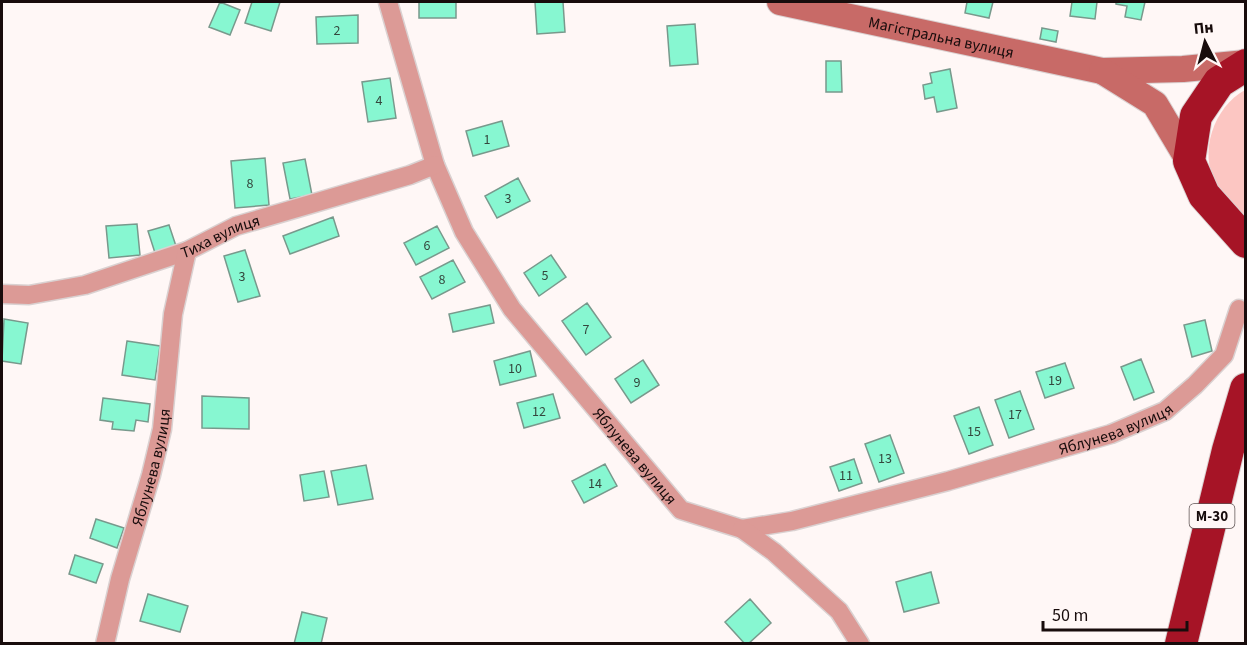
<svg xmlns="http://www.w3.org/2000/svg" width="1247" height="645" font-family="'Source Sans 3',sans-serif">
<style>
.green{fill:#fcc6c2}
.building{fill:#87f7d1;stroke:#78998c;stroke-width:1.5}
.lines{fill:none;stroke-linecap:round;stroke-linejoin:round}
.street-casing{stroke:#dad1d1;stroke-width:21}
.secondary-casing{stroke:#dad1d1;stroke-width:28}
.highway-casing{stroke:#dad1d1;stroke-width:34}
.street{stroke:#dc9a96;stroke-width:18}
.secondary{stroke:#c86a67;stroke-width:26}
.highway{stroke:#a61426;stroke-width:32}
.labels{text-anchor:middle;stroke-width:6;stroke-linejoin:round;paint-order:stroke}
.number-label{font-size:14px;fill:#34473d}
.shield{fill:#fff7f6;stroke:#5d5252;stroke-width:1.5}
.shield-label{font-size:15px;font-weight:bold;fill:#180c0c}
.street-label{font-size:16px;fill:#180c0c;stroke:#fff7f6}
</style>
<rect width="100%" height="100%" fill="#fff7f6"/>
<path class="green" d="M1245,90V215C1233,206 1224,197 1216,184C1198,152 1214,107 1245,90Z"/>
<path class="building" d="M220,2L240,10L230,35L209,27Z
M252,2H280L271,31L245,23Z
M419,2H456V18H419Z
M535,2H563L565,32L537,34Z
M967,2H993L989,18L965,13Z
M1072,2H1097L1095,19L1070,16Z
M1116,2H1145L1141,20L1125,17L1127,6L1116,4Z
M358,15V43L317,44L316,17Z
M695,24L698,64L670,66L667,26Z
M1042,28L1058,31L1056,42L1040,39Z
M826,61H841L842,92H826Z
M950,69L957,108L937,112L934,97L925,99L923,85L932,83L930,73Z
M390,78L396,118L368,122L362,82Z
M502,121L509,146L473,156L466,131Z
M265,158L269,205L235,208L231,161Z
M305,159L312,195L290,199L283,163Z
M518,178L530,201L497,218L485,196Z
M333,217L339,236L290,254L283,236Z
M137,224L140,255L109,258L106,226Z
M169,225L177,249L156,256L148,231Z
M437,226L449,248L416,265L404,243Z
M245,250L260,296L238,302L224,256Z
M551,255L566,277L539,296L524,273Z
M453,260L465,282L432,299L420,277Z
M587,303L611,337L586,355L562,321Z
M490,305L494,323L453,332L449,314Z
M4,319L28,323L21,364L2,361Z
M1205,320L1212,351L1192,357L1184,325Z
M127,341L160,346L155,380L122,375Z
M530,351L536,376L500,385L494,361Z
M1141,359L1154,392L1134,400L1121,367Z
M643,360L659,385L631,403L615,379Z
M1065,363L1074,388L1045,398L1036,372Z
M1020,391L1034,429L1009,438L995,400Z
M553,394L560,418L524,428L517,403Z
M202,396L249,398V429L202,428Z
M103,398L150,404L148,422L136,420L134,431L112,429L113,422L100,420Z
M979,407L993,445L969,454L954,416Z
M890,435L904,473L879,482L865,444Z
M854,459L862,483L839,491L830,467Z
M605,464L617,486L584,503L572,481Z
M366,465L373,499L338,505L331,471Z
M324,471L329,497L304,501L300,475Z
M96,519L124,528L117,548L90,538Z
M75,555L103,564L96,583L69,574Z
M931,572L939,603L904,612L896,582Z
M148,594L188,606L180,632L140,621Z
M750,599L771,623L748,644H745L725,622Z
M302,612L327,618L321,644H294Z"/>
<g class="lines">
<defs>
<g id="street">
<path id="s1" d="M388,2L435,165L464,232L512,309L681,510L742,529L792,521L948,481L1111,434L1165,411L1195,385L1224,355L1239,309"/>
<path id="s2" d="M2,294L29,295L85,285L187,251L236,226L410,175L435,165"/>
<path d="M742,529L774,552L839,611L860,644"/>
<path id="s3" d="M105,644L120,579L151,475L162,429L173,314L187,251"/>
</g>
<g id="secondary">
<path id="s4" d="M780,2L1102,71L1183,69L1246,63"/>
<path d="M1102,71L1155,104L1189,161"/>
</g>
<path id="highway" d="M1246,65L1219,82L1196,116L1189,161L1204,195L1246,242
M1181,644L1228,450L1246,389"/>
</defs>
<use href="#street" class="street-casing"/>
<use href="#secondary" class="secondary-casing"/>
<use href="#highway" class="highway-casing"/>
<use href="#street" class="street"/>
<use href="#secondary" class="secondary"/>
<use href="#highway" class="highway"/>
</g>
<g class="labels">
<g class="number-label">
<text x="337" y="35">2</text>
<text x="379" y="105">4</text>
<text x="487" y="144">1</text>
<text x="250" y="188">8</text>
<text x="508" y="203">3</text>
<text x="427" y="250">6</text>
<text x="545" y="280">5</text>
<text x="242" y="281">3</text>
<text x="442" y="284">8</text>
<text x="586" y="334">7</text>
<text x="515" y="373">10</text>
<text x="1055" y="385">19</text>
<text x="637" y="387">9</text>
<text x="539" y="416">12</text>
<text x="1015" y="419">17</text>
<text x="974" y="436">15</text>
<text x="885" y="463">13</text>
<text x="846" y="480">11</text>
<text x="595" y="488">14</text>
</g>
<rect class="shield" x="1189.5" y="504" width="45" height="24" rx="4.5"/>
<g class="shield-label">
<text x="1212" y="521">М-30</text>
</g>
<g class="street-label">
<text dy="6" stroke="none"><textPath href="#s4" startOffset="165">Магістральна вулиця</textPath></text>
<text dy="6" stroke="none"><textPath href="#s2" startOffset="228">Тиха вулиця</textPath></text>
<text dy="6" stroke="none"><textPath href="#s1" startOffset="1047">Яблунева вулиця</textPath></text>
<text dy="6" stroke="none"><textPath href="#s1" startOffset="525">Яблунева вулиця</textPath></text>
<text dy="6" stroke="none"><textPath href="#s3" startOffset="183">Яблунева вулиця</textPath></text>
</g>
</g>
<rect width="1247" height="645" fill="none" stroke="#180c0c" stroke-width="6"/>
<g transform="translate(1205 42) rotate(354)" stroke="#fff7f6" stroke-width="4.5" paint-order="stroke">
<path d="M0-4.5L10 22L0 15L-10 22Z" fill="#180c0c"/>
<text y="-9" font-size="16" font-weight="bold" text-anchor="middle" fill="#180c0c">Пн</text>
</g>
<path d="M1043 621v9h144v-9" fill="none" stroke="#180c0c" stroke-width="3"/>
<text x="1052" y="621" font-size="18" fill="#180c0c" stroke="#fff7f6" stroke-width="4.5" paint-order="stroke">50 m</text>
</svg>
